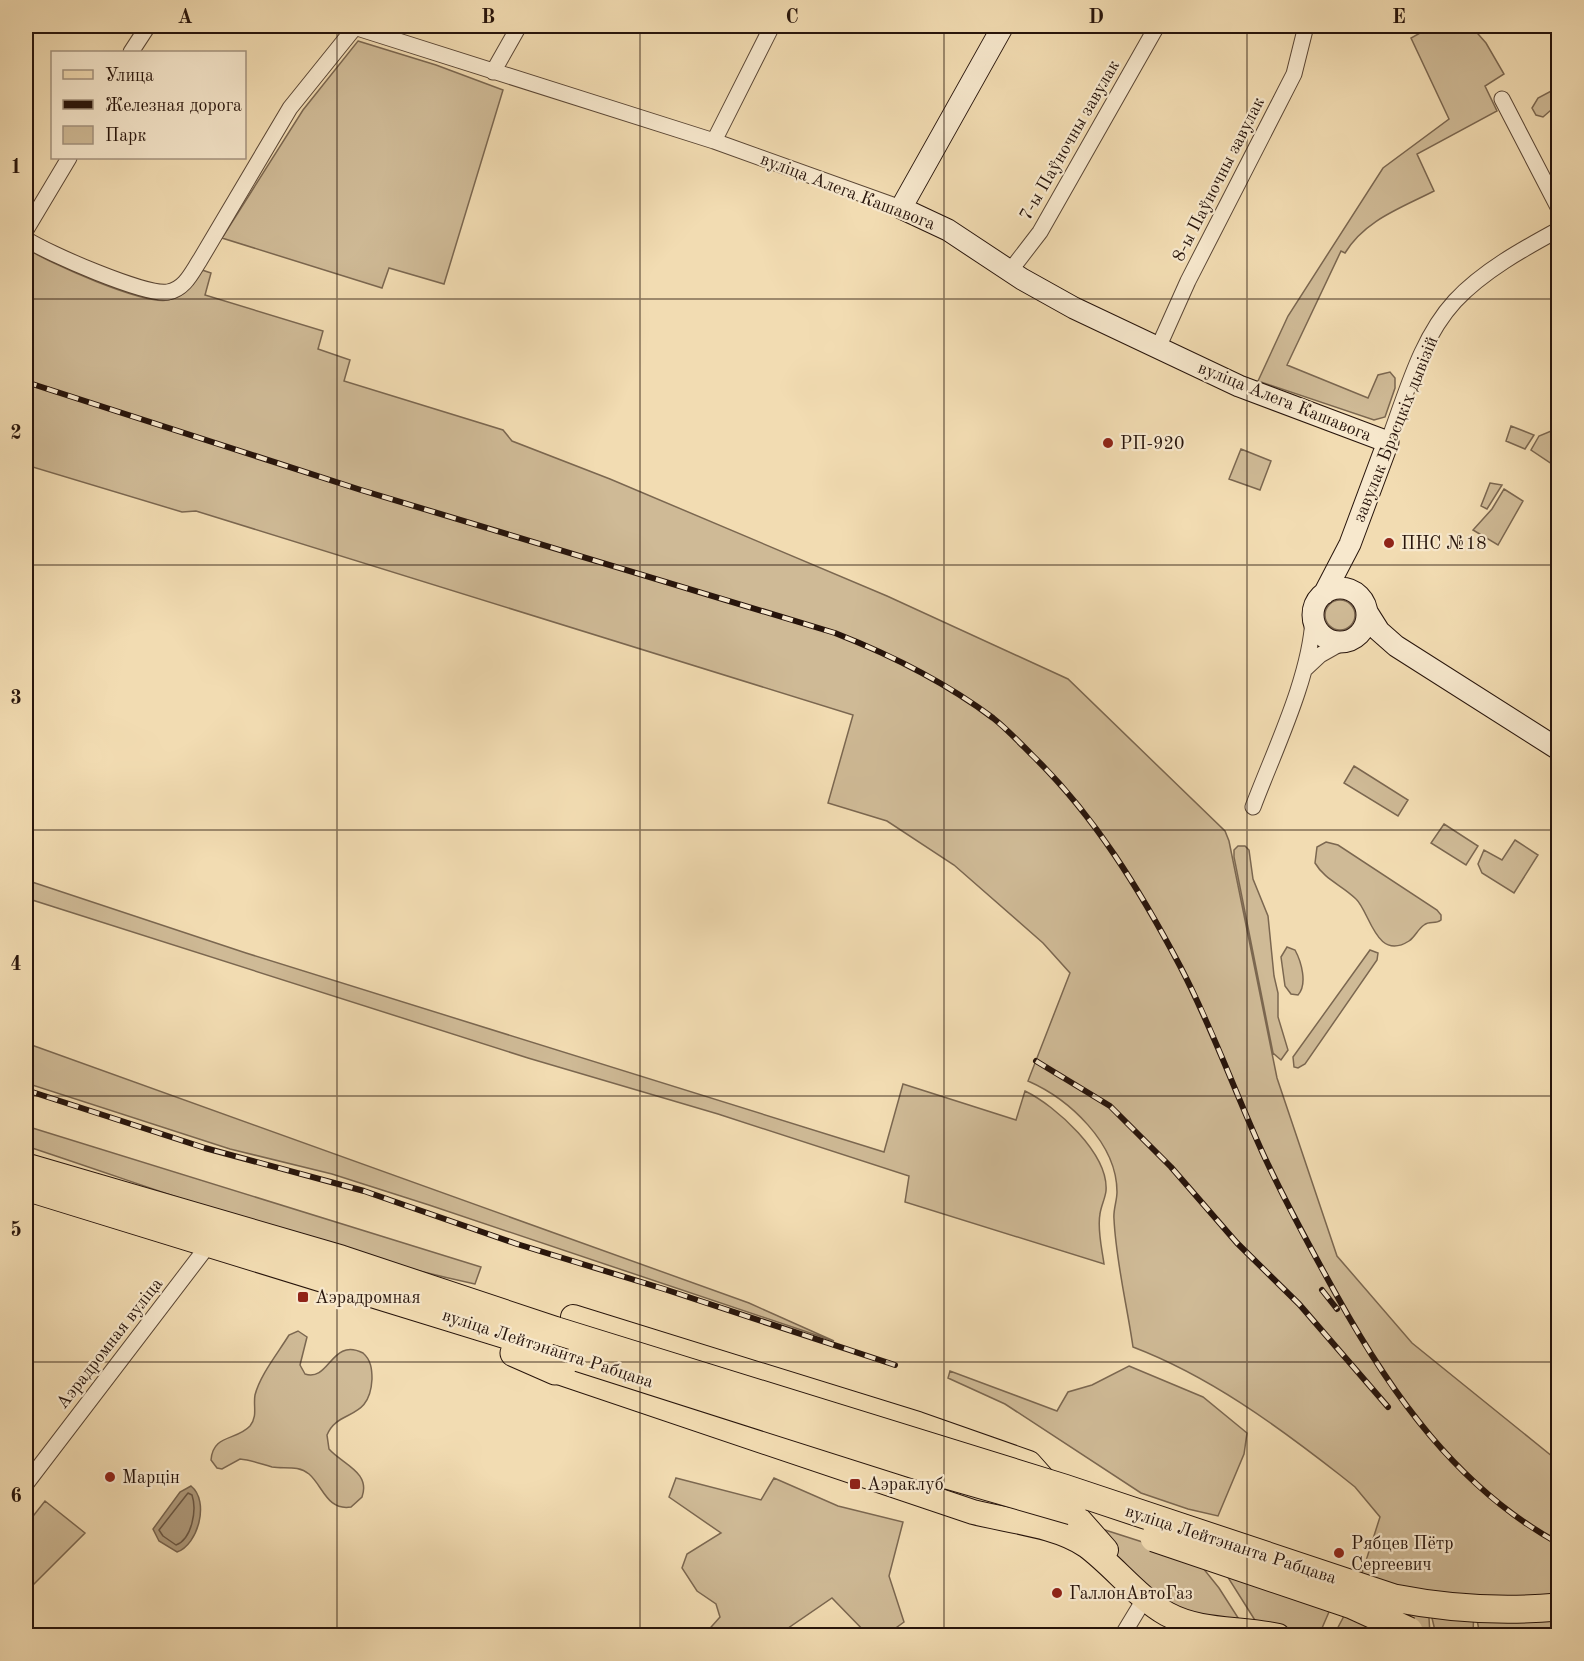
<svg xmlns="http://www.w3.org/2000/svg" width="1584" height="1661" font-family="'Old Standard TT',serif">
<style>
.green{fill:#cfba96;stroke:#7b6750;stroke-width:1.5}
.water{fill:#ad9879;stroke:#77634d;stroke-width:1.5}
.lines{fill:none;stroke-linecap:round;stroke-linejoin:round}
.shore{stroke:#6a5642;stroke-width:1.5}
.street-casing{stroke:#5a4635;stroke-width:17}
.secondary-casing{stroke:#27140b;stroke-width:23}
.primary-casing{stroke:#27140b;stroke-width:26}
.highway-casing{stroke:#27140b;stroke-width:29}
.street{stroke:#f7e8cd;stroke-width:15}
.secondary{stroke:#f7e8cd;stroke-width:21}
.primary{stroke:#f2dcb2;stroke-width:24}
.highway{stroke:#f2dcb2;stroke-width:27}
.rail-casing{stroke:#27140b;stroke-width:6}
.rail{stroke:#f7e8cd;stroke-width:4;stroke-dasharray:11;stroke-linecap:butt}
.highway-bridge-casing{stroke:#27140b;stroke-width:29;stroke-linecap:butt}
.highway-bridge{stroke:#f2dcb2;stroke-width:27}
.grid{fill:none;stroke:#27140b;stroke-width:1.5;stroke-opacity:0.55}
.poi-dot{fill:#8f2418;stroke:#f7e8cd;stroke-width:2}
.labels{text-anchor:middle;stroke-width:4.5;stroke-linejoin:round;paint-order:stroke}
.street-label{font-size:18px;fill:#27140b;stroke:#f7e8cd}
.poi-label{font-size:18px;fill:#27140b;stroke:#f7e8cd;text-anchor:start}
.neatline{fill:none;stroke:#27140b;stroke-width:2}
.grid-label{font-size:20px;text-anchor:middle;font-weight:bold;fill:#27140b}
</style>
<rect width="100%" height="100%" fill="#f2dcb2"/>
<filter id="stains"><feTurbulence type="fractalNoise" baseFrequency=".00333" numOctaves="4"/><feColorMatrix values="0 0 0 0 .2 0 0 0 0 .09 0 0 0 0 .02 0 0 0 .5 -.17"/></filter>
<radialGradient id="worn" r=".72"><stop offset=".6" stop-color="#630" stop-opacity="0"/><stop offset="1" stop-color="#630" stop-opacity=".3"/></radialGradient>
<path class="green" d="M1419,26H1471L1486,43L1504,74L1485,86L1497,111L1417,154L1434,191C1401,208 1365,220 1345,253L1341,251L1287,365L1368,398L1378,375L1390,372L1395,378V388L1385,417L1374,420L1258,381L1288,316L1383,168L1449,119L1411,38L1422,32Z
M358,41L436,65L503,90L444,284L389,268L382,288L222,238L303,110Z
M1553,90L1558,91V104L1543,117L1536,115L1532,108L1538,98Z
M26,248C48,263 144,305 168,300C185,297 194,284 202,270L211,273L205,295L323,331L318,349L350,360L344,381L503,430L512,441L610,479L887,596L1068,679L1225,831L1229,841L1277,1078L1337,1256L1412,1343L1558,1461V1635H1480L1474,1605L1473,1635H1436L1428,1601L1430,1635H1334L1355,1595L1380,1517L1355,1487L1340,1475C1276,1425 1209,1376 1133,1347C1127,1305 1116,1262 1114,1219C1113,1210 1117,1201 1117,1192C1117,1143 1069,1099 1028,1081L1070,973L1043,943L954,865L887,821L828,803L853,715L196,511L182,512L26,465Z
M1511,426L1534,435L1525,449L1506,441Z
M1556,429L1558,434V468L1531,450L1539,436Z
M1241,449L1271,461L1260,490L1229,479Z
M1490,483L1502,485L1487,509L1481,506Z
M1504,489L1523,501L1498,545L1473,530L1492,509Z
M1325 615a15 15 0 1 1 30 0a15 15 0 1 1-30 0Z
M1354,766L1408,800L1398,816L1344,783Z
M1444,824L1478,846L1466,865L1431,843Z
M1515,840L1538,855L1514,893L1482,873L1478,864L1484,850L1502,860Z
M1326,842L1338,845L1437,910L1441,915V920C1435,925 1430,920 1424,925C1418,929 1415,937 1409,941C1376,962 1370,912 1356,899C1342,885 1325,880 1315,863L1317,847Z
M1238,846H1245L1249,850L1253,879L1268,916L1274,976L1278,993V1017L1288,1050L1281,1060L1273,1053L1234,857V850Z
M26,880L246,953L884,1152L903,1084L1016,1120L1025,1091C1056,1106 1109,1154 1106,1191C1105,1199 1101,1206 1100,1214C1097,1229 1102,1249 1104,1264L905,1202L909,1176L718,1114L528,1058L29,899L26,907Z
M1287,947L1295,950C1301,961 1308,984 1298,995L1291,994L1285,986L1281,957Z
M1370,950L1378,953L1377,960L1305,1064L1298,1068L1294,1067L1293,1057Z
M26,1043L749,1303L834,1341L429,1205L332,1174L230,1149L26,1083Z
M26,1126L481,1267L475,1284C322,1251 174,1195 26,1146Z
M298,1331L307,1337L300,1365L305,1374C330,1382 331,1337 363,1353C371,1360 372,1369 372,1379C370,1422 338,1408 327,1435L329,1449C342,1464 371,1472 362,1497L351,1507C327,1511 323,1486 309,1474C298,1465 285,1469 272,1467C261,1464 251,1460 240,1459L222,1469L217,1468L211,1460C213,1434 236,1441 250,1426C258,1416 253,1406 255,1395C260,1375 278,1353 289,1335Z
M1129,1366L1203,1397L1247,1433L1244,1454L1218,1516L1188,1509L1141,1493L1005,1404L948,1378L950,1371L1057,1411L1068,1392L1092,1385Z
M676,1478L761,1500L774,1478L838,1506L903,1522L889,1576L904,1622L886,1635H868L832,1598L778,1635H704L720,1617L716,1604L697,1591L682,1568L687,1554L721,1533L669,1497Z
M45,1501L85,1533L26,1592V1525Z
M1102,1529L1183,1555L1199,1563L1219,1588L1242,1624L1201,1619L1148,1591L1099,1536Z
M1222,1568L1332,1605L1319,1635H1296L1258,1625Z"/>
<path class="water" d="M191,1486C210,1501 198,1545 177,1552L159,1541L153,1529L180,1492Z"/>
<g class="lines">
<path class="shore" d="M188,1493L192,1495C197,1510 192,1539 176,1545L163,1536L159,1530Z"/>
<defs>
<path id="street" d="M351,26L714,141L901,208
M131,52L148,26
M493,72L519,26
M1502,99L1558,207
M714,141L772,26
M26,230L69,158
M26,239C47,253 146,296 168,292C185,289 192,272 200,260L290,108L356,26
M1010,271L1040,232L1157,26
M1158,348L1188,281L1294,74L1306,26
M1388,442C1406,395 1420,339 1455,301C1483,271 1523,249 1558,230
M1305,669L1320,655L1343,642
M1253,807C1274,751 1310,678 1313,619
M26,1484L213,1239
M1122,1636L1145,1598"/>
<path id="secondary" d="M1003,26L901,208L948,230L1022,279L1074,308L1239,386L1388,442L1350,544L1324,594
M1313 615a27 27 0 1 1 54 0a27 27 0 1 1-54 0Z
M1367,612L1379,631L1396,646L1558,749"/>
<path id="primary" d="M573,1317L918,1424L1029,1463L1106,1550
M555,1371L973,1512C1008,1521 1057,1525 1087,1546C1115,1567 1137,1597 1167,1614C1202,1633 1241,1627 1278,1636"/>
<path id="highway" d="M26,1167L341,1259L557,1331
M26,1187L552,1349
M514,1353L555,1371"/>
</defs>
<use href="#street" class="street-casing"/>
<use href="#secondary" class="secondary-casing"/>
<use href="#primary" class="primary-casing"/>
<use href="#highway" class="highway-casing"/>
<use href="#street" class="street"/>
<use href="#secondary" class="secondary"/>
<use href="#primary" class="primary"/>
<use href="#highway" class="highway"/>
<defs>
<path id="rail" d="M26,382L361,490L835,633C891,655 945,682 993,718C1007,729 1020,743 1032,755C1094,815 1140,890 1180,966C1212,1027 1236,1095 1265,1158C1287,1205 1312,1251 1337,1296C1391,1394 1458,1488 1558,1543
M1036,1061L1110,1106L1171,1167L1237,1243L1299,1304L1388,1407
M26,1090L205,1148L364,1191L517,1244L664,1289L895,1365
M1322,1290L1337,1309"/>
</defs>
<use href="#rail" class="rail-casing"/>
<use href="#rail" class="rail"/>
<defs>
<path id="highway-bridge" d="M557,1331L1064,1488L1394,1598C1450,1609 1502,1612 1558,1607
M579,1358L940,1473L1072,1511
M1154,1538L1352,1605L1409,1631"/>
</defs>
<use href="#highway-bridge" class="highway-bridge-casing"/>
<use href="#highway-bridge" class="highway-bridge"/>
</g>
<path class="grid" d="M337,26V1636M640,26V1636M944,26V1636M1247,26V1636M26,299H1558M26,565H1558M26,830H1558M26,1096H1558M26,1362H1558"/>
<g class="poi-dot">
<circle cx="1108" cy="443" r="6"/>
<circle cx="1389" cy="543" r="6"/>
<rect x="297" y="1291" width="12" height="12" rx="3"/>
<circle cx="110" cy="1477" r="6"/>
<rect x="849" y="1478" width="12" height="12" rx="3"/>
<circle cx="1339" cy="1553" r="6"/>
<circle cx="1057" cy="1593" r="6"/>
</g>
<g class="labels">
<g class="street-label">
<text transform="translate(1069 140) rotate(-60)" y="6">7-ы Паўночны завулак</text>
<text transform="translate(1218 179) rotate(-63)" y="6">8-ы Паўночны завулак</text>
<text transform="translate(848 191) rotate(21)" y="6">вуліца Алега Кашавога</text>
<text transform="translate(1285 401) rotate(22)" y="6">вуліца Алега Кашавога</text>
<text transform="translate(1395 429) rotate(-68)" y="6">завулак Брэсцкіх дывізій</text>
<text transform="translate(109 1343) rotate(-52)" y="6">Аэрадромная вуліца</text>
<text transform="translate(548 1348) rotate(18)" y="6">вуліца Лейтэнанта Рабцава</text>
<text transform="translate(1231 1544) rotate(18)" y="6">вуліца Лейтэнанта Рабцава</text>
</g>
<g class="poi-label">
<text x="1120" y="449">РП-920</text>
<text x="1401" y="549">ПНС №18</text>
<text x="315" y="1303">Аэрадромная</text>
<text x="122" y="1483">Марцін</text>
<text x="867" y="1490">Аэраклуб</text>
<text x="1351" y="1549">Рябцев Пётр<tspan x="1351" dy="21">Сергеевич</tspan></text>
<text x="1069" y="1599">ГаллонАвтоГаз</text>
</g>
</g>
<rect width="1584" height="1661" fill="none" stroke="#f2dcb2" stroke-width="66"/>
<rect x="51" y="51" width="195" height="108" fill="#f7e8cd" stroke="#a4937f" stroke-width="1.5"/>
<rect x="63" y="70" width="30" height="9" fill="#f2dcb2" stroke="#a4937f" stroke-width="1.5"/>
<text x="105" y="81" font-size="18" fill="#27140b">Улица</text>
<rect x="63" y="100" width="30" height="9" fill="#27140b" stroke="#a4937f" stroke-width="1.5"/>
<text x="105" y="111" font-size="18" fill="#27140b">Железная дорога</text>
<rect x="63" y="126" width="30" height="18" fill="#cfba96" stroke="#a4937f" stroke-width="1.5"/>
<text x="105" y="141" font-size="18" fill="#27140b">Парк</text>
<rect x="33" y="33" width="1518" height="1595" class="neatline"/>
<g class="grid-label">
<text x="185" y="23">A</text>
<text x="488" y="23">B</text>
<text x="792" y="23">C</text>
<text x="1096" y="23">D</text>
<text x="1399" y="23">E</text>
<text x="16" y="173">1</text>
<text x="16" y="439">2</text>
<text x="16" y="704">3</text>
<text x="16" y="970">4</text>
<text x="16" y="1236">5</text>
<text x="16" y="1502">6</text>
</g>
<rect width="100%" height="100%" filter="url(#stains)"/>
<rect width="100%" height="100%" fill="url(#worn)"/>
</svg>
